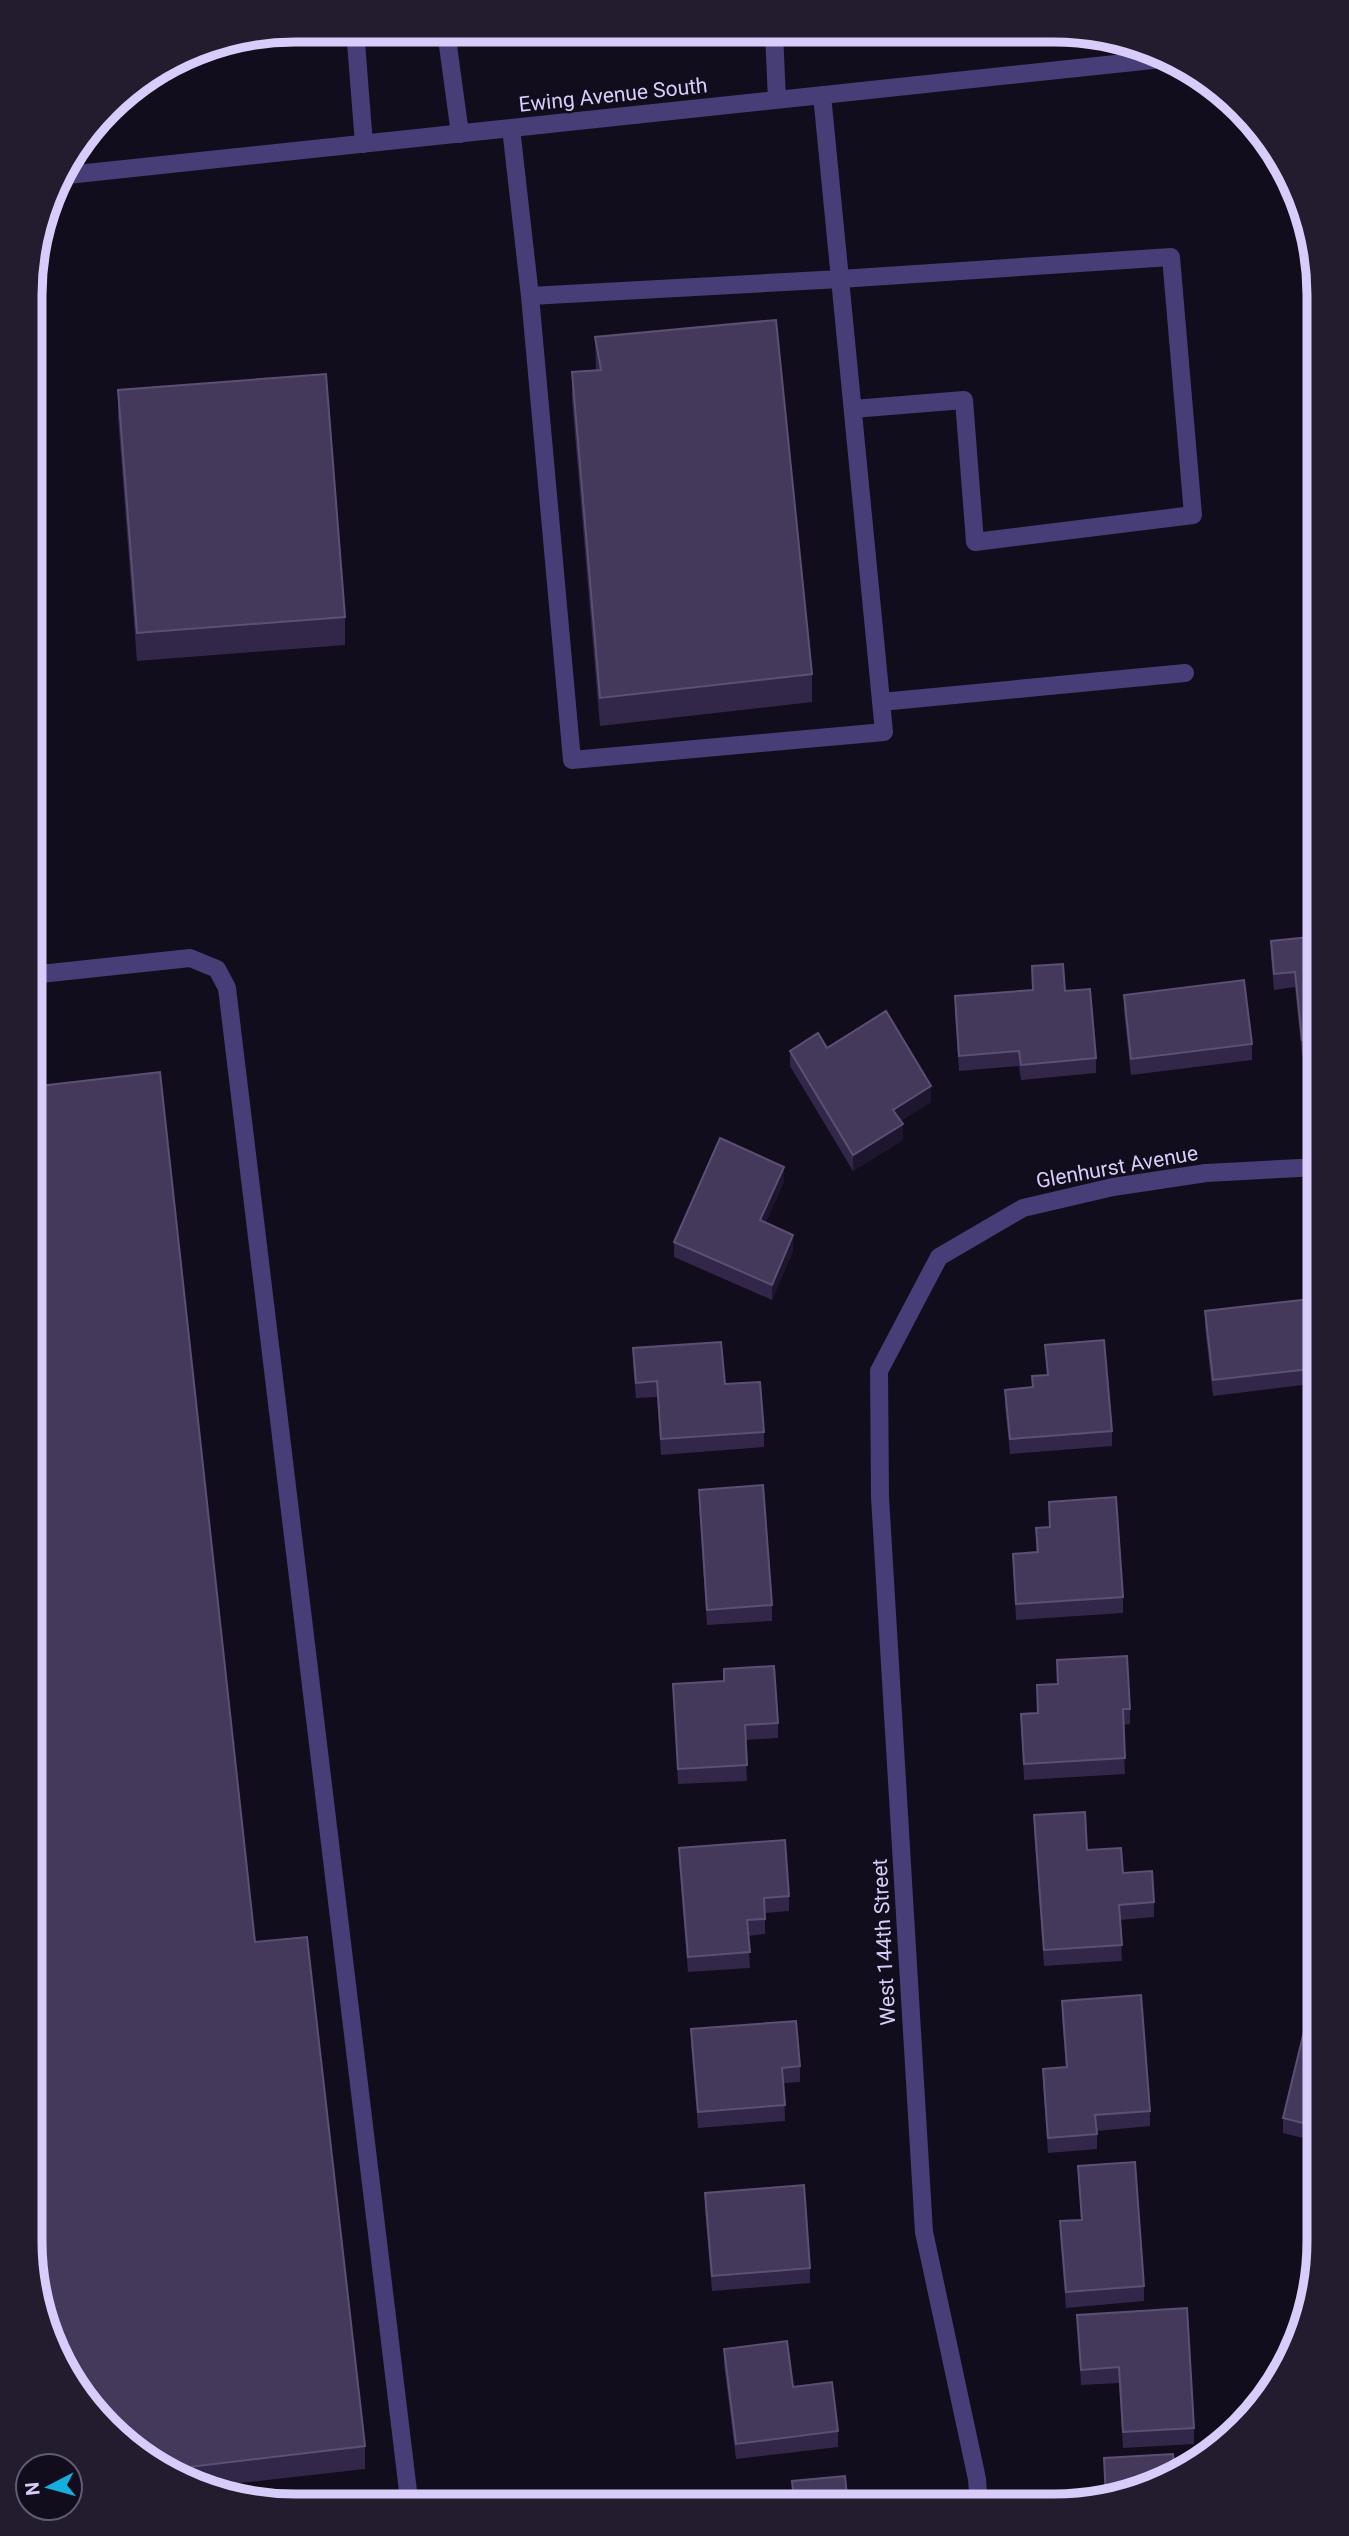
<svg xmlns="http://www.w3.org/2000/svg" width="1349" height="2536" font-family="Roboto,sans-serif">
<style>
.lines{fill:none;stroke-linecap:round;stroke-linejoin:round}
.minor{stroke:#473d77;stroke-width:18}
.wall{fill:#322748}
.shaded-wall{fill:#1e152f}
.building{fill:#44395b;stroke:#5b5074;stroke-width:2}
.labels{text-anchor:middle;stroke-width:5;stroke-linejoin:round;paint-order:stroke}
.street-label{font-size:21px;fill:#d8cdfa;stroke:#120d1c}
.rim{fill:none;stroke:#d8cdfa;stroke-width:9}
</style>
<rect width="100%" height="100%" fill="#120d1c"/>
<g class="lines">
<path class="minor" d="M355,30L364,144
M446,31L460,134
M774,33L777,100
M511,128L530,296L840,279L822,95
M58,176L1172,58
M530,296L572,760L884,732L840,279L1171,257L1193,515L975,542L964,400L853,409
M881,702L1185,673
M31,975L190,958L217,969L227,988L408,2491L406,2504
M979,2506L977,2479L924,2232L880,1497L879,1371L939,1257L1023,1208L1113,1187L1206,1173L1319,1167"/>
</g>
<path class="wall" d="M595,337L812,674V702L600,726L572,400V372L596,370Z
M118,390L345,617V645L137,661L118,418Z
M1319,936V1053L1302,1055L1295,987L1274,990L1271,956V941Z
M1032,966L1065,991L1096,1058V1073L1021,1080L1019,1066L959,1071L955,1012V996L1032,990Z
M1124,995L1252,1044V1060L1131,1075L1124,1011Z
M827,1048L931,1102L900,1121L903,1140L853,1171L790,1066V1051Z
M784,1182L765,1223L793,1251L772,1300L674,1257V1242Z
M1319,1298V1383L1213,1396L1205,1327V1311Z
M1045,1345L1112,1431V1446L1010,1454L1005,1405V1390L1032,1387V1376L1047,1375Z
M633,1348L725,1384L764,1432V1447L661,1455L657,1397L636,1398L633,1364Z
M699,1490L772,1605V1621L707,1625L699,1505Z
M1049,1502L1123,1597V1613L1016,1620L1013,1554L1036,1552V1528L1049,1527Z
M1057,1660L1130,1709V1724L1123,1725L1125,1774L1024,1780L1021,1714L1038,1713L1037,1685L1058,1684Z
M673,1684L778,1723V1738L745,1740L747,1781L678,1784Z
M1034,1815L1123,1873L1154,1902V1917L1120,1920L1122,1961L1044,1966L1034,1831Z
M679,1848L789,1896V1911L765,1913V1934L748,1936L750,1968L688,1972L679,1863Z
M255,1942L365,2446V2469L205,2487L178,2479L120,2441Z
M1062,2001L1150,2111V2126L1097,2131V2149L1048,2153L1043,2084V2069L1066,2067L1062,2017Z
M1319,2022V2142L1283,2133V2118Z
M691,2029L800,2066V2082L784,2083L785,2121L698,2128L691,2044Z
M1078,2166L1144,2286V2301L1066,2308L1060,2236V2221L1081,2220Z
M705,2193L810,2268V2283L712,2291L705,2209Z
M1077,2315L1194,2428V2444L1123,2448L1119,2383L1081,2385Z
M724,2349L793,2387L838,2431V2447L736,2459L724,2364Z"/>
<path class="shaded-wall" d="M931,1086V1102L893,1125V1110Z
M903,1124V1140L853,1171V1155Z
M784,1167V1182L760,1236V1220Z
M793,1235V1251L772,1300V1285Z"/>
<path class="building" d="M776,320L812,674L600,698L572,372L601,370L595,337Z
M326,374L345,617L137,633L118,390Z
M1319,936V1038L1302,1040L1295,972L1274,974L1271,941Z
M1063,964L1065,991L1090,989L1096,1058L1021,1065L1019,1051L959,1056L955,996L1033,990L1032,966Z
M1244,980L1252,1044L1131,1059L1124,995Z
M886,1011L931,1086L893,1110L903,1124L853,1155L790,1051L818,1033L827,1048Z
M160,1072L255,1942L307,1937L365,2446L164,2470L120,2441L75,2389L44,2327L30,2241L31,1087Z
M720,1138L784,1167L760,1220L793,1235L772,1285L674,1242Z
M1319,1298V1368L1213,1380L1205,1311Z
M1104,1340L1112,1431L1010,1439L1005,1390L1033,1387L1032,1376L1048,1375L1045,1345Z
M721,1342L725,1384L760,1382L764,1432L661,1439L657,1381L636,1383L633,1348Z
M763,1485L772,1605L707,1610L699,1490Z
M1116,1497L1123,1597L1016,1604L1013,1554L1038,1552L1036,1528L1050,1527L1049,1502Z
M1127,1656L1130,1709H1123L1125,1758L1024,1764L1021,1714L1038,1713L1037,1685L1058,1684L1057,1660Z
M774,1666L778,1723L745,1725L747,1765L678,1769L673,1684L724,1681V1669Z
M1085,1812L1087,1850L1121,1848L1123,1873L1152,1871L1154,1902L1119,1905L1122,1945L1044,1950L1034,1815Z
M785,1840L789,1896L764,1898L765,1919L747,1920L750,1952L688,1957L679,1848Z
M1141,1995L1150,2111L1095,2115L1097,2134L1048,2138L1043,2069L1067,2067L1062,2001Z
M1307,2019L1319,2022V2127L1283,2118Z
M796,2021L800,2066L782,2068L785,2105L698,2112L691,2029Z
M1135,2162L1144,2286L1066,2292L1060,2221L1082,2220L1078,2166Z
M804,2185L810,2268L712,2276L705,2193Z
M1187,2308L1194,2428L1123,2432L1119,2367L1081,2370L1077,2315Z
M787,2341L793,2387L832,2382L838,2431L736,2444L724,2349Z
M1173,2454L1175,2473L1140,2492L1106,2498L1104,2458Z
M845,2476L848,2506L758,2505L794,2502L792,2481Z"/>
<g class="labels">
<g class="street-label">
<text transform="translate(613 95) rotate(-6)" y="7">Ewing Avenue South</text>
<text transform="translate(1117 1167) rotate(-10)" y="7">Glenhurst Avenue</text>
<text transform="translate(884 1942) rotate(-93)" y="7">West 144th Street</text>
</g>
</g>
<path d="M0 0H1349V2536H0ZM295 42H1054A253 253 0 0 1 1307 295V2241A253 253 0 0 1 1054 2494H295A253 253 0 0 1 42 2241V295A253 253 0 0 1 295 42Z" fill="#221c2e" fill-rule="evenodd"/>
<path class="rim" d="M295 42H1054A253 253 0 0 1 1307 295V2241A253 253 0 0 1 1054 2494H295A253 253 0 0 1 42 2241V295A253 253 0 0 1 295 42Z"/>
<g transform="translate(49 2487) rotate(264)"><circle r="33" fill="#120d1c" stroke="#615a75" stroke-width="2"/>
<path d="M0-5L12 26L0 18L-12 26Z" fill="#15afde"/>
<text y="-10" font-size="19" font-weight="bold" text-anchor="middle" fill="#d8cdfa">N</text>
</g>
</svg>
